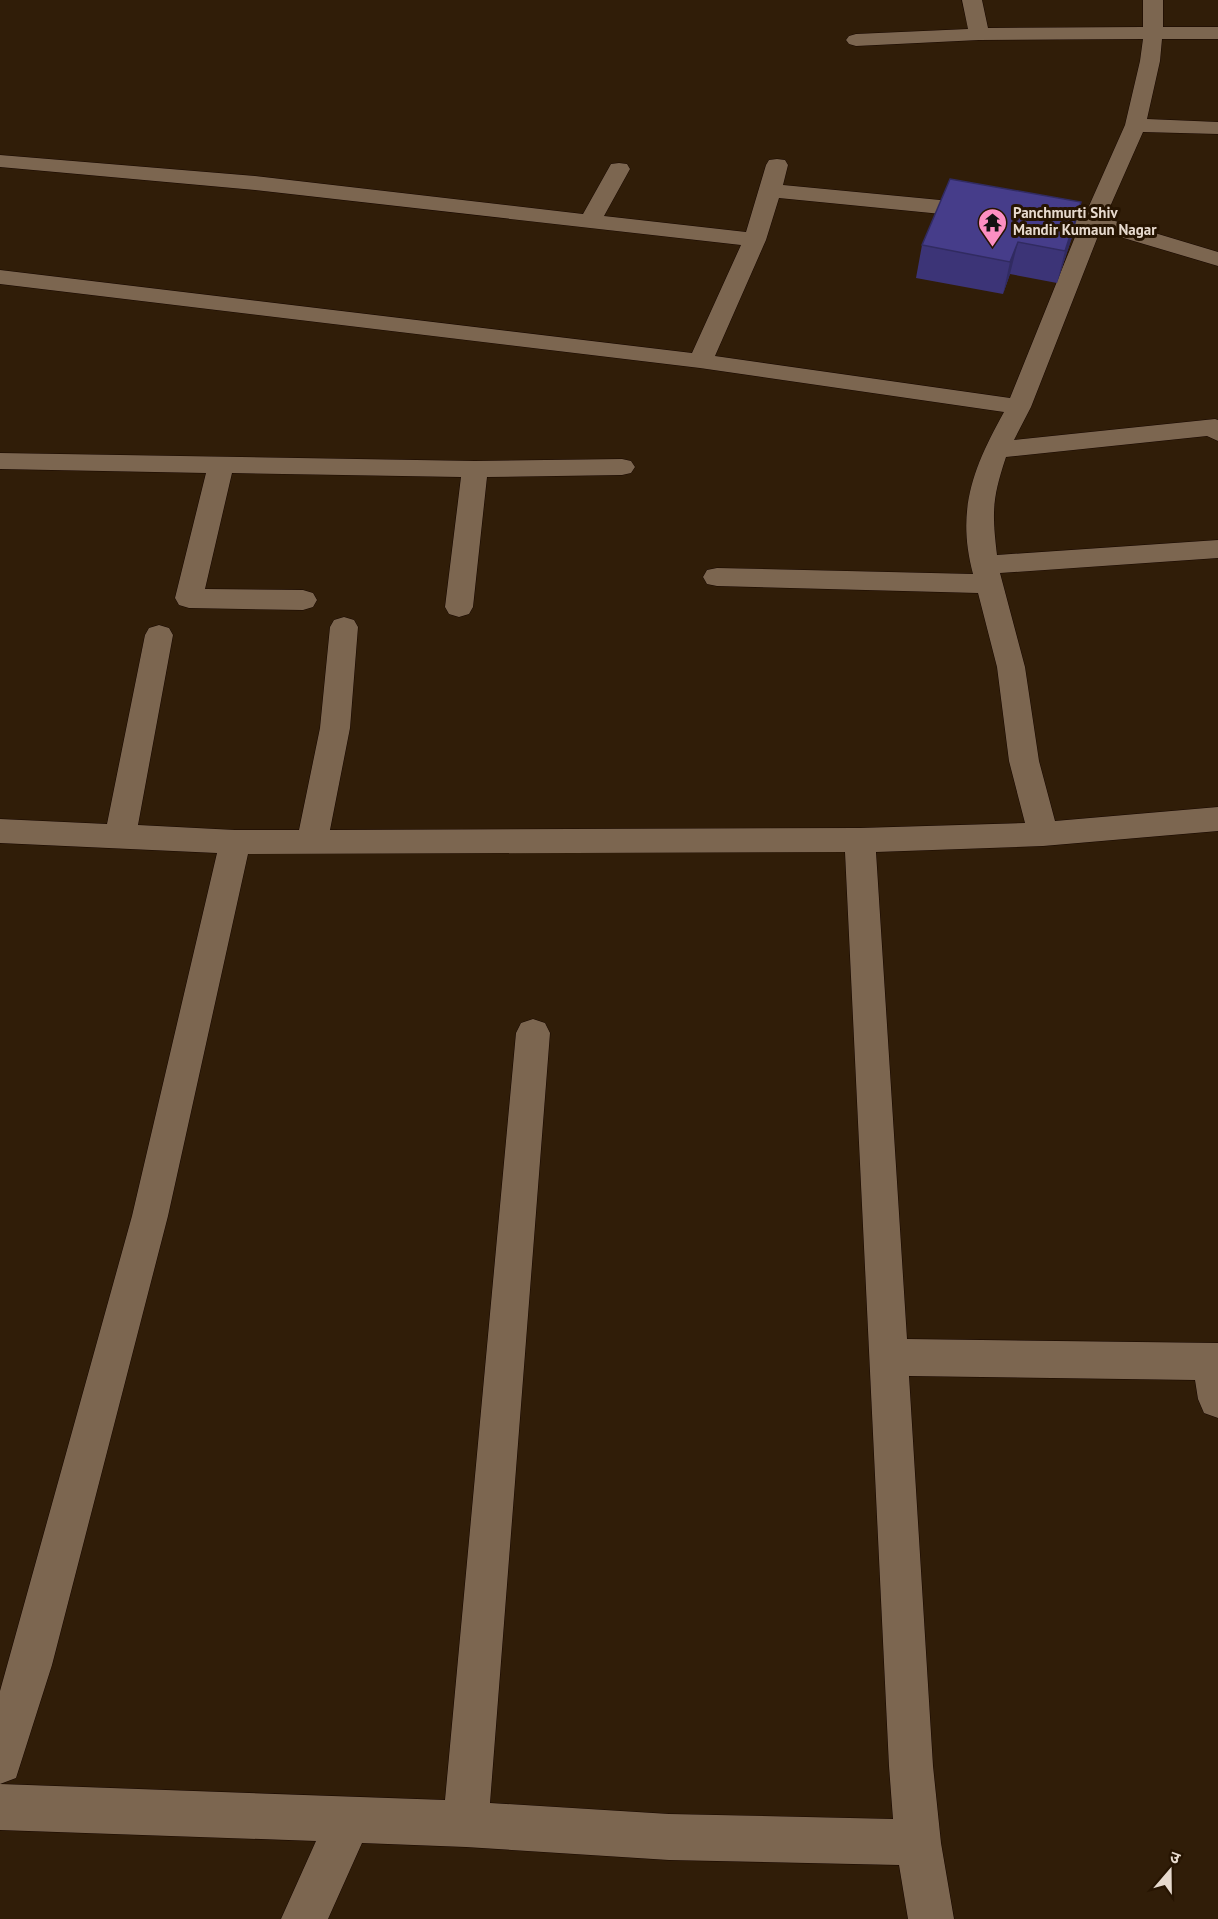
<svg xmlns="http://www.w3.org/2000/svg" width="1218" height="1919" font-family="'PT Sans','Noto Sans Devanagari',sans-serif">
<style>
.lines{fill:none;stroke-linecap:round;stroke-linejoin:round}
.minor-casing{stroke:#170700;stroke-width:1}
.minor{fill:#7c6650;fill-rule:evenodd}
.wall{fill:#3c3477}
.shaded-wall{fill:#312b61}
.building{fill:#463d8a;stroke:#312b61;stroke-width:1.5}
.labels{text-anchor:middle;stroke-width:6;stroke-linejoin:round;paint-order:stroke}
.far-poi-label{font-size:15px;font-weight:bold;fill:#e7dace;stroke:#261401;text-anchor:start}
</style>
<rect width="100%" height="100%" fill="#301d08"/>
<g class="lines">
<defs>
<path id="minor" d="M962,0H982L988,28L1143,27V0H1163V27H1218V39H1162L1160,61L1147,119L1218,122V134L1143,132L1105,218L1218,252V266L1100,231L1031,407L1014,440L1215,419L1218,420V441L1207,436L1006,457C992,499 992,512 997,555L1218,540V558L1000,573L1025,667L1039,761L1055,821L1218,807V831L1043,846L876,852L907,1339L1218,1343V1418L1204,1413L1198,1399L1195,1380L909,1376L933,1766L941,1843L954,1919H908L899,1865L669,1860L466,1847L362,1843L328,1919H281L316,1841L0,1830V1691L132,1216L217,853L0,843V819L107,824L145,635L149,628L159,625L169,628L173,635L138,825L235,830H299L320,728L330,627L334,620L344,617L354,620L358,627L350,728L330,830L860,828L1025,823L1009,761L997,667L978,593L717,586L707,584L703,577L707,570L717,568L973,574C956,510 973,468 1004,412L700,368L0,284V270L692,353L741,245L255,190L0,167V155L255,176L583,214L611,164L619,163L627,164L630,169L604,216L746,232L766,165L769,160L777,159L785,160L788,165L783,185L982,204L990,206L993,211L990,216L982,218L779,198L766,240L715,356L1010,398L1079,227L1064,224L1061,219L1064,214L1072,212L1085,215L1125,125L1140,61L1143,39L979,40L856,46L849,44L846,40L849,36L856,34L968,29ZM845,852L889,1766L893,1819L669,1814L490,1803L550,1033L545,1023L533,1019L521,1023L516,1033L445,1800L0,1784L16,1778L52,1665L168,1216L248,854Z
M0,453L475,461L622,459L631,461L635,467L631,473L622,475L487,477L473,607L469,614L459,617L449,614L445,607L461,477L232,473L205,589L303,590L313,593L317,600L313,607L303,610L189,608L179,605L175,598L206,473L0,469Z"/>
</defs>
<use href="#minor" class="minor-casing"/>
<use href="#minor" class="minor"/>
</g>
<path class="wall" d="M1073,234L1057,283L1010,274L1003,294L916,278L922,245Z"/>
<path class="shaded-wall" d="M1081,202L1073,234L1057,283L1065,251Z
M1018,242L1010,274L1003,294L1010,262Z"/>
<path class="building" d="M950,179L1081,202L1065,251L1018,242L1010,262L922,245Z"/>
<defs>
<symbol id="temple-pin" viewBox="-11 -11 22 30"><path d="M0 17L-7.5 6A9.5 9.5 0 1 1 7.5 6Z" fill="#fc8fc2" stroke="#261401"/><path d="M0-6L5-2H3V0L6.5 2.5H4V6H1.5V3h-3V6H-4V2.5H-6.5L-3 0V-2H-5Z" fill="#111"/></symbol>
</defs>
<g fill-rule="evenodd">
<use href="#temple-pin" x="976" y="206" width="33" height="45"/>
</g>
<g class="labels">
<g class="far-poi-label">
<text x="1013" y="218">Panchmurti Shiv<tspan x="1013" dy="17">Mandir Kumaun Nagar</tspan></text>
</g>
</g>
<g transform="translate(1170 1871) rotate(20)" stroke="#261401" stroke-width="4.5" paint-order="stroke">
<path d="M0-4.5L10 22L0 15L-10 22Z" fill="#e7dace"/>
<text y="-9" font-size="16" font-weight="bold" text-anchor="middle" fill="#e7dace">उ</text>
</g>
</svg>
